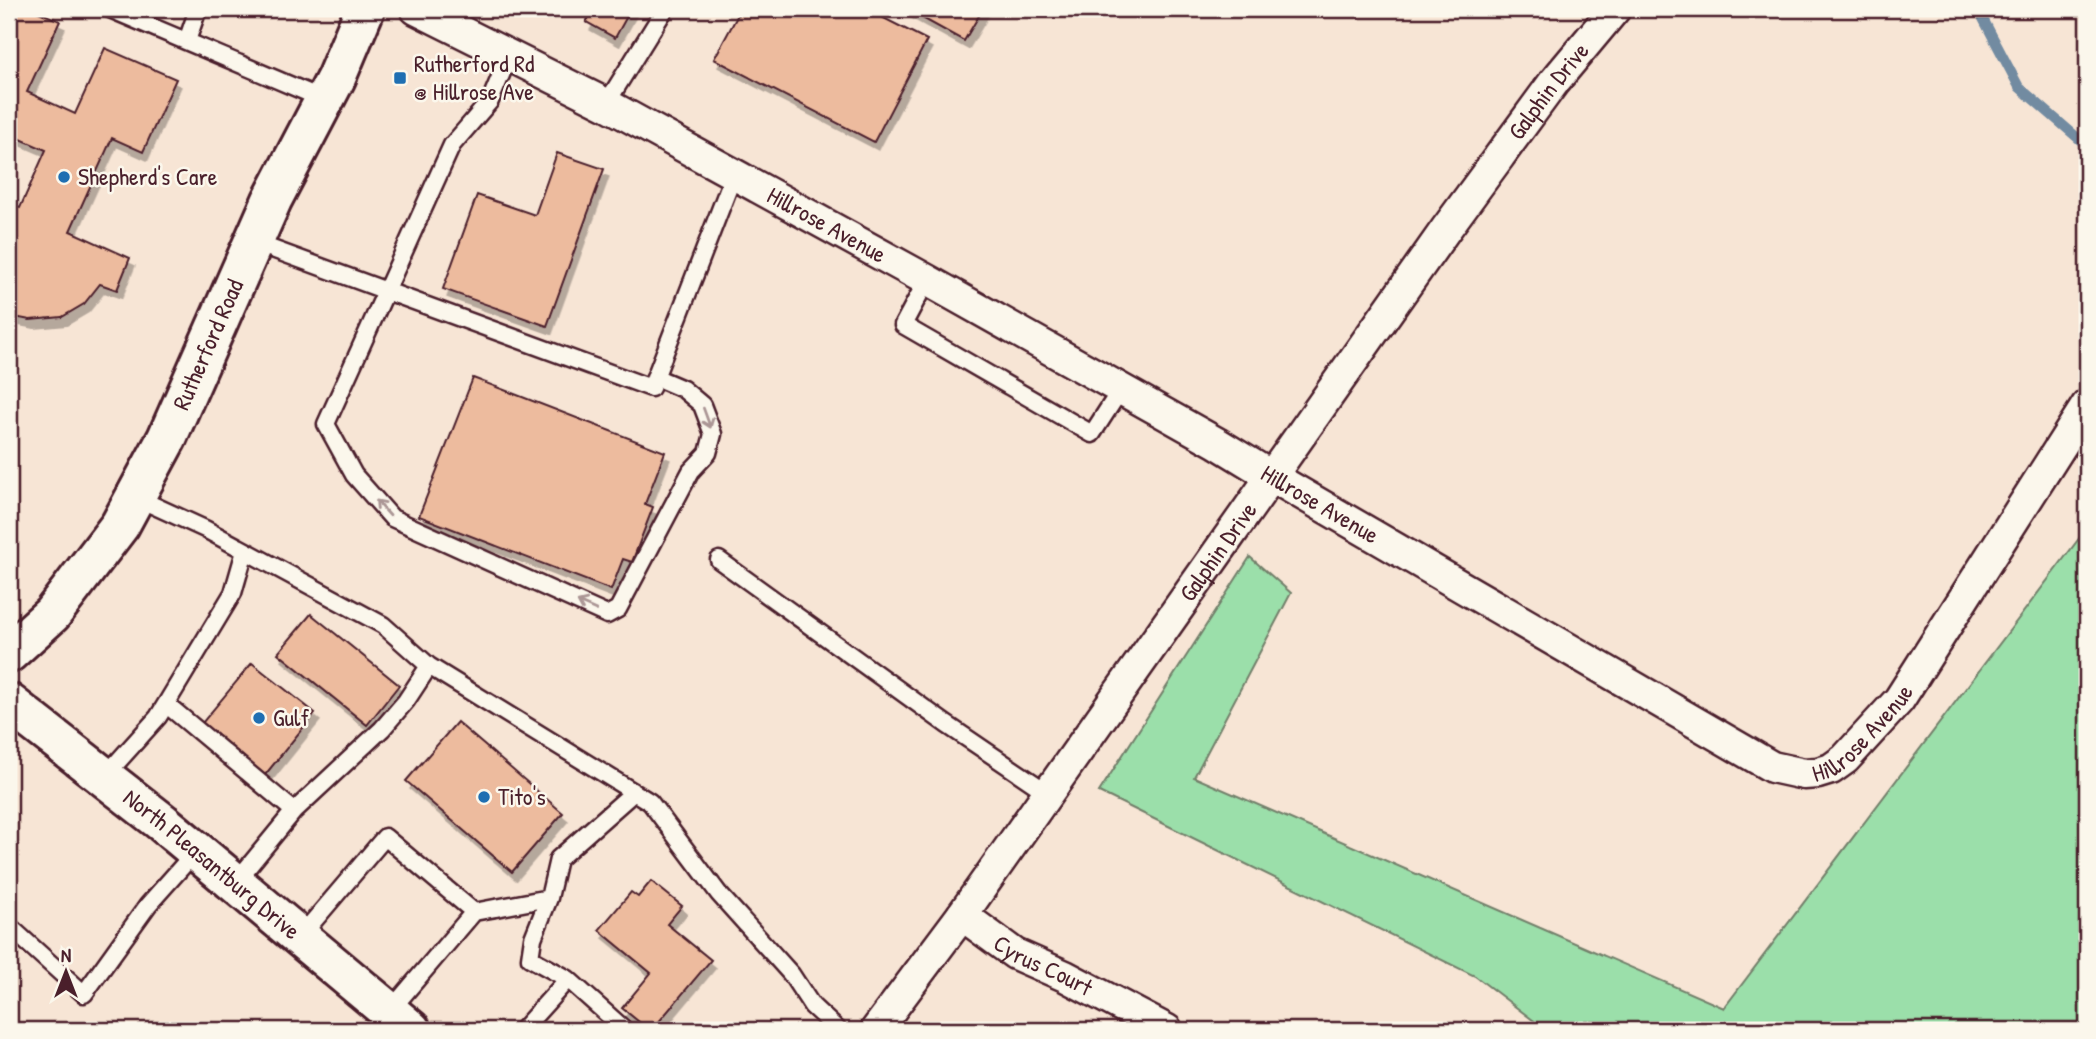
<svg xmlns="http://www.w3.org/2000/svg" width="2096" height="1039" font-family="'Patrick Hand',sans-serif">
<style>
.green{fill:#9bdfaa;stroke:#727f6a;stroke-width:2}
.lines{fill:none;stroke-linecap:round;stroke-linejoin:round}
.stream{stroke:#728ba1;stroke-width:10}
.building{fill:#edbb9e;stroke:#4a1f2b;stroke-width:2;filter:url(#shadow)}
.lane-casing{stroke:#4a1f2b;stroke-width:21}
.street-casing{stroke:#4a1f2b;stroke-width:35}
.secondary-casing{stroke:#4a1f2b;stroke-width:44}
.lane{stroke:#fbf7ec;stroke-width:16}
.street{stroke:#fbf7ec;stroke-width:30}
.secondary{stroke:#fbf7ec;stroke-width:38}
.oneway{stroke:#ab9695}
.poi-dot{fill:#1f6fb2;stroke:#fbf7ec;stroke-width:2.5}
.labels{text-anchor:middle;stroke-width:5;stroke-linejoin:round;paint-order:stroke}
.poi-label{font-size:24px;fill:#4a1f2b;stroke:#fbf7ec;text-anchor:start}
.street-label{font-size:24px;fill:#4a1f2b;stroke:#fbf7ec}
</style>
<defs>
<filter id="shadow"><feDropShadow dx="4.5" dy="8" stdDeviation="0" flood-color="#0004"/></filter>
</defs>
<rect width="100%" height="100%" fill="#f7e5d5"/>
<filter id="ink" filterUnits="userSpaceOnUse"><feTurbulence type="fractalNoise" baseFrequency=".0143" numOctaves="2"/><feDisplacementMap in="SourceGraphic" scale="14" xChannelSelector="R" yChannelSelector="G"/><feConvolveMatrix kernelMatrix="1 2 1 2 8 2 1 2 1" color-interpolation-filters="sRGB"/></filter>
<g filter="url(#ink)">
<path class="green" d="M2087,528V1030H1546L1475,976L1099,792L1250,557L1291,593L1194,777L1724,1008Z"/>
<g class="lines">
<path class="stream" d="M1978,9L2019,87L2087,146"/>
</g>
<path class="building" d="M9,9H32L60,21L27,92L75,114L105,48L176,79L143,152L112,138L70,231L130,258L117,290L100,284L84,304L62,317L30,320L9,316V203L20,208L46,150L9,134Z
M594,9H631L615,38L586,22Z
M741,9H866L927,40L874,142L714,59Z
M906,9H983L964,41Z
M557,153L604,169L547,326L443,289L477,195L535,215Z
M473,378L665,452L645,504L653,507L632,562L623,559L611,590L419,516Z
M311,614L399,685L367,725L278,653Z
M252,663L315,713L265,775L202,723Z
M457,722L563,813L512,872L406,781Z
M651,881L682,906L667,924L711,960L652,1030H649L622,1008L651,973L599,930L631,892L638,897Z"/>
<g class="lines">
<defs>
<path id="lane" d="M110,9L325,100
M187,41L198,9
M509,56L490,101L452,145L326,424L354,475L392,518L607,615L618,609L691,471L708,453L713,434L702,405L683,389L655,377
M606,104L665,9
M253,242L651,388L734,174
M927,280L903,325L1092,434L1121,389
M135,497L205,529L383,625L429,666L406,701L382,729L294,811L235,883
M719,560L946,724L1048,793
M429,666L650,802L719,894L791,974L812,1006L838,1030
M166,704L294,811
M104,777L158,717L166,704L233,593L245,551
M474,912L549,898
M9,926L84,994L148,905L196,851
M300,937L385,837L474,912L389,1012
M522,1030L568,979
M625,1030L568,979L530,958L533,938L549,898L558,859L634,792"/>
<g id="street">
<path id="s1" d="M416,9L606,104L927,280L1217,443L1271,476L1772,767L1804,774L1818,773L1831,769L1845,759L1899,700L2087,405"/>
<path id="s2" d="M962,915L1015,954L1065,976L1167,1030"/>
<path id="s3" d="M876,1030L962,915L1446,229L1554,82L1615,9"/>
</g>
<g id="secondary">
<path id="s4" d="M9,653L52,614L120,525L167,438L272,200L336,78L365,9"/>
<path id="s5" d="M9,703L163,823L411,1030"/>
</g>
</defs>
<use href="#lane" class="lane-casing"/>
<use href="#street" class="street-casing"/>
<use href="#secondary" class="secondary-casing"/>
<use href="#lane" class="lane"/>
<use href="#street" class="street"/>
<use href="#secondary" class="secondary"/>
</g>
<defs><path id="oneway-shaft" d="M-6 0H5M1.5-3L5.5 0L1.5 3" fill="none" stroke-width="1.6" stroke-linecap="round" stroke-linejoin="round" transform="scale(1.75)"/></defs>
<g class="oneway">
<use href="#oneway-shaft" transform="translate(707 418) rotate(70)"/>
<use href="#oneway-shaft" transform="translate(383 508) rotate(-132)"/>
<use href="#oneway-shaft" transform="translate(587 606) rotate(-156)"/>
</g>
</g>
<g class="poi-dot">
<rect x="393" y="71" width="14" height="14" rx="3.5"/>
<circle cx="64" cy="177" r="7"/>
<circle cx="259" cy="718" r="7"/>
<circle cx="484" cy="797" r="7"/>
</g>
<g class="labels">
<g class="poi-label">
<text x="414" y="72">Rutherford Rd<tspan x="414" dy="28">@ Hillrose Ave</tspan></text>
<text x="78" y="185">Shepherd's Care</text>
<text x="273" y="726">Gulf</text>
<text x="498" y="805">Tito's</text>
</g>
<g class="street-label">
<text dy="8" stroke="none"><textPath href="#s3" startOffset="1155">Galphin Drive</textPath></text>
<text dy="8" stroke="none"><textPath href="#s1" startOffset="464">Hillrose Avenue</textPath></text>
<text dy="8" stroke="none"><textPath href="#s4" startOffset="371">Rutherford Road</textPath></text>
<text dy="8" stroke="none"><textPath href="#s1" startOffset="1031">Hillrose Avenue</textPath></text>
<text dy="8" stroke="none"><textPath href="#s3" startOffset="588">Galphin Drive</textPath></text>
<text dy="8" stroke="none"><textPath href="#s1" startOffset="1661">Hillrose Avenue</textPath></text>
<text dy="8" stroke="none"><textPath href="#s5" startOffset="259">North Pleasantburg Drive</textPath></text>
<text dy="8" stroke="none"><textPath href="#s2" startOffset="96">Cyrus Court</textPath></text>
</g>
</g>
<rect width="2096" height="1039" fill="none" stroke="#fbf7ec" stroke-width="35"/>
<rect x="18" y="18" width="2061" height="1004" fill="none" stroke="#4a1f2b" stroke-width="2.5" filter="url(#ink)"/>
<g transform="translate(66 972)" stroke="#fbf7ec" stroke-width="5" paint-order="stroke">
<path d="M0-5L12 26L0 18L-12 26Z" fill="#4a1f2b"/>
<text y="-10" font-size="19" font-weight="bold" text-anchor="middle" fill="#4a1f2b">N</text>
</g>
</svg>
